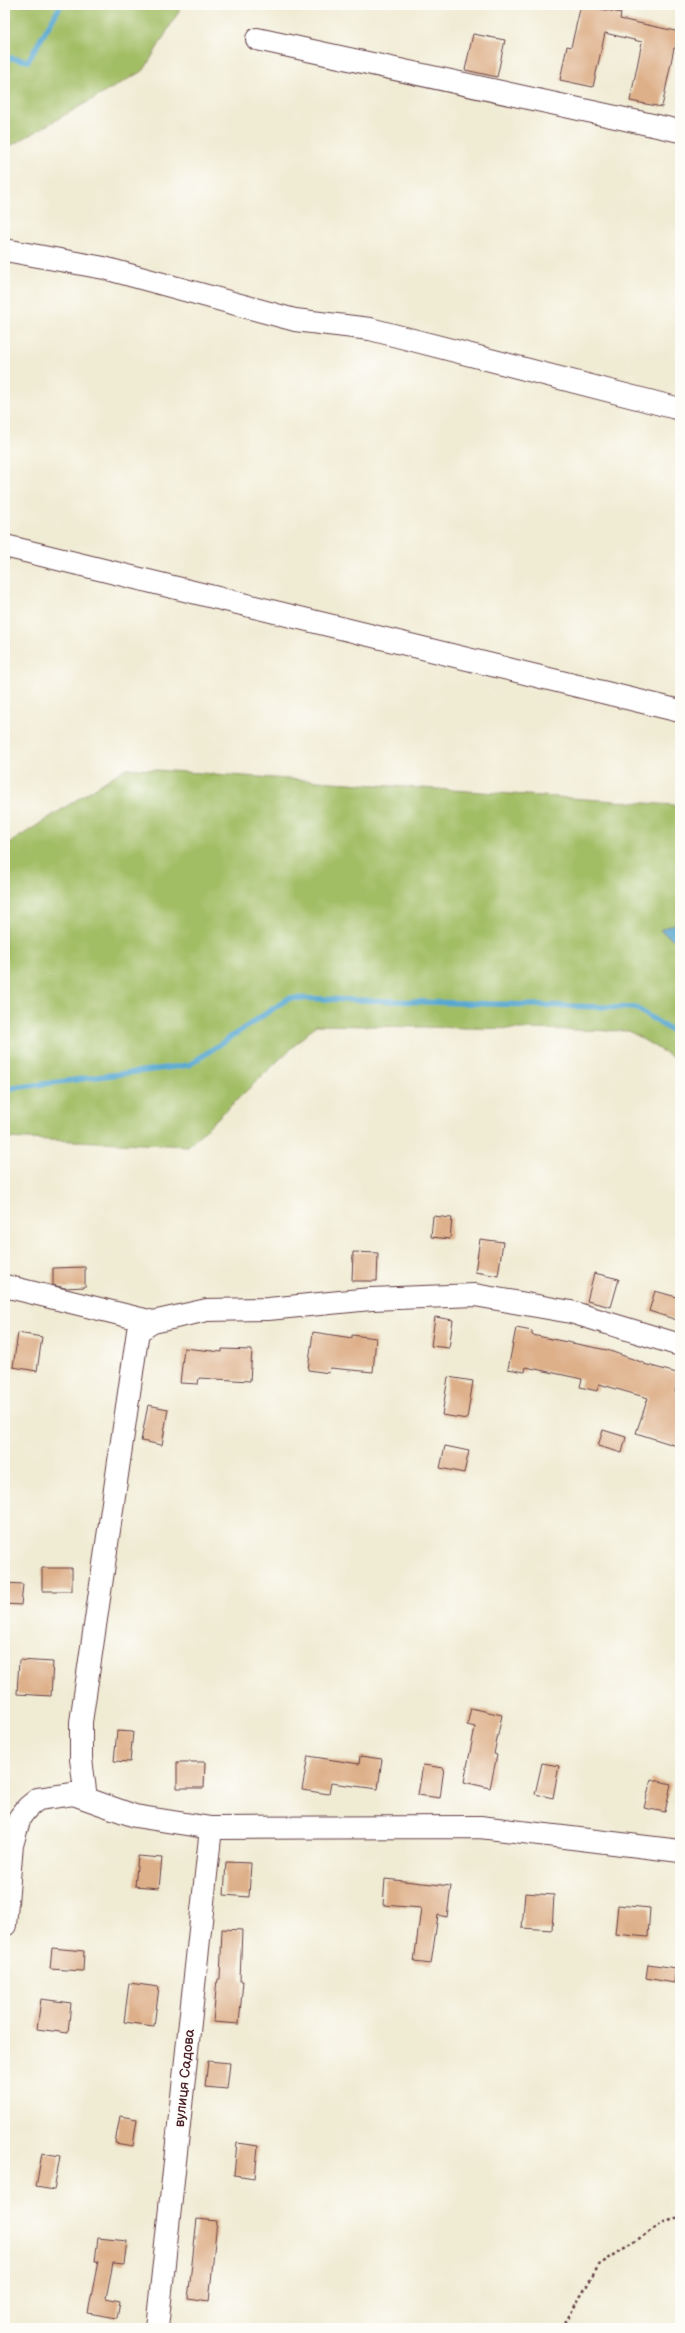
<svg xmlns="http://www.w3.org/2000/svg" width="685" height="2333" font-family="'Balsamiq Sans',sans-serif">
<style>
.green{fill:#a2be65;stroke:#766e48}
.water{fill:#57a7d1;stroke:#50637e}
.lines{fill:none;stroke-linecap:round;stroke-linejoin:round}
.stream{stroke:#57a7d1;stroke-width:5.5}
.building{fill:#deb08a}
.minor-casing{stroke:#633e44;stroke-width:24}
.path{stroke:#633e44;stroke-width:2.5;stroke-dasharray:3 3;stroke-linecap:butt}
.minor{stroke:#fff;stroke-width:22}
.labels{text-anchor:middle;stroke-width:3;stroke-linejoin:round;paint-order:stroke}
.street-label{font-size:14px;fill:#4a1f2b;stroke:#fdfcf7}
</style>
<rect width="100%" height="100%" fill="#fdfcf7"/>
<filter id="ink" filterUnits="userSpaceOnUse"><feTurbulence type="fractalNoise" baseFrequency=".025" numOctaves="2"/><feDisplacementMap in="SourceGraphic" scale="8" xChannelSelector="R" yChannelSelector="G"/><feConvolveMatrix kernelMatrix="1 2 1 2 8 2 1 2 1" color-interpolation-filters="sRGB"/></filter>
<filter id="wash" filterUnits="userSpaceOnUse"><feTurbulence type="fractalNoise" baseFrequency=".012" numOctaves="4" result="noise"/><feDisplacementMap in="SourceGraphic" scale="16" xChannelSelector="R" yChannelSelector="G"/><feGaussianBlur stdDeviation="0.9" result="paint"/><feColorMatrix in="noise" values="0 0 0 0 0 0 0 0 0 0 0 0 0 0 0 0 0 1.4 0 .05"/><feComposite in="paint" operator="in"/></filter>
<g filter="url(#wash)">
<rect width="100%" height="100%" fill="#f0ebd3"/>
<path class="green" d="M5,5H180L179,11L144,70L5,149Z
M126,768L674,805L680,809V922L660,930L680,944V1062L629,1031L316,1025L188,1146L5,1138V846Z"/>
<path class="water" d="M680,922V944L660,930Z"/>
<g class="lines">
<path class="stream" d="M5,57L28,61L61,5
M5,1089L189,1065L289,998L636,1008L680,1036"/>
</g>
<g id="blocks">
<path class="building" d="M581,5L621,13L620,19L680,32V49L674,48L662,107L630,101L642,42L605,33L593,87L560,80L567,46L571,47Z
M473,34L505,40L497,77L465,70Z
M433,1216L452,1218L450,1239L431,1237Z
M480,1239L503,1242L498,1276L475,1272Z
M353,1252L378,1253L377,1281H352Z
M85,1267V1287L65,1288L53,1285V1268Z
M594,1273L619,1279L611,1307L587,1301Z
M655,1291L680,1298V1321L649,1311Z
M435,1317L453,1320L449,1348L431,1346Z
M516,1328L532,1331V1335L607,1350L644,1363V1364L680,1374L675,1392L680,1393V1447L636,1433L648,1398L599,1384L597,1391L580,1387L582,1379L526,1367L525,1372L508,1369Z
M313,1332L352,1338V1335L376,1338L373,1372L330,1368L329,1373L308,1370Z
M18,1333L42,1337L37,1371L13,1367Z
M184,1348L222,1352V1349L252,1350L250,1381L199,1378L198,1384L180,1383Z
M448,1377L473,1381L467,1419L442,1415Z
M148,1405L168,1409L162,1445L141,1441Z
M603,1430L626,1437L622,1453L598,1446Z
M445,1446L469,1451L464,1473L440,1468Z
M42,1568H72V1591H42Z
M5,1583L23,1584L21,1605L5,1604Z
M19,1660L53,1662L51,1696L17,1694Z
M471,1708L502,1715L494,1754L497,1755L490,1788L464,1782L475,1727L467,1725Z
M117,1731L133,1732L130,1762L114,1761Z
M308,1756L359,1764L360,1756L382,1759L378,1789L331,1783L329,1794L302,1790Z
M177,1762H205L204,1788H177Z
M542,1763L559,1766L553,1798L535,1794Z
M423,1765L444,1768L440,1798L418,1795Z
M651,1779L671,1784L665,1812L644,1808Z
M138,1856L162,1858L159,1888L135,1886Z
M226,1862L251,1863L249,1897L224,1895Z
M385,1879L451,1886L447,1917L438,1915L431,1964L414,1962L421,1908L383,1905Z
M525,1893L554,1895L552,1930L522,1928Z
M618,1905L650,1908L648,1937L615,1934Z
M222,1929L242,1930L240,1981H243L239,2024L213,2022L217,1979H220Z
M52,1948L84,1951L83,1971L50,1969Z
M648,1964L676,1968L674,1983L646,1978Z
M129,1983L159,1987L154,2026L124,2022Z
M41,1999L71,2003L68,2033L37,2029Z
M208,2061L230,2063L227,2089L205,2087Z
M120,2116L137,2119L133,2146L115,2143Z
M237,2143L258,2146L255,2178L234,2175Z
M42,2153L60,2156L54,2190L36,2187Z
M197,2219L217,2221L209,2302L188,2299Z
M98,2238L127,2241L124,2264L113,2263L106,2298L120,2301L117,2318L88,2313L98,2261H95Z"/>
</g>
</g>
<g filter="url(#ink)">
<use href="#blocks" fill-opacity="0" stroke="#633e44" stroke-width="1"/>
<g class="lines">
<defs>
<path id="minor" d="M257,39L680,131
M5,250L104,268L295,320L370,329L680,409
M5,546L680,711
M5,1286L153,1322
M86,1798L81,1759V1722L138,1331L153,1322L207,1310L268,1309L371,1299L475,1295L571,1312L680,1345
M5,1925L12,1845L20,1817L28,1807L38,1799L73,1794L135,1816L211,1828L480,1827L680,1851
M157,2328L211,1828"/>
</defs>
<use href="#minor" class="minor-casing"/>
<path class="path" d="M562,2328L599,2265L664,2222L680,2218"/>
<use href="#minor" class="minor"/>
</g>
</g>
<g class="labels">
<g class="street-label">
<text transform="translate(184 2078) rotate(-84)" y="5">вулиця Садова</text>
</g>
</g>
<rect width="685" height="2333" fill="none" stroke="#fdfcf7" stroke-width="20"/>
</svg>
